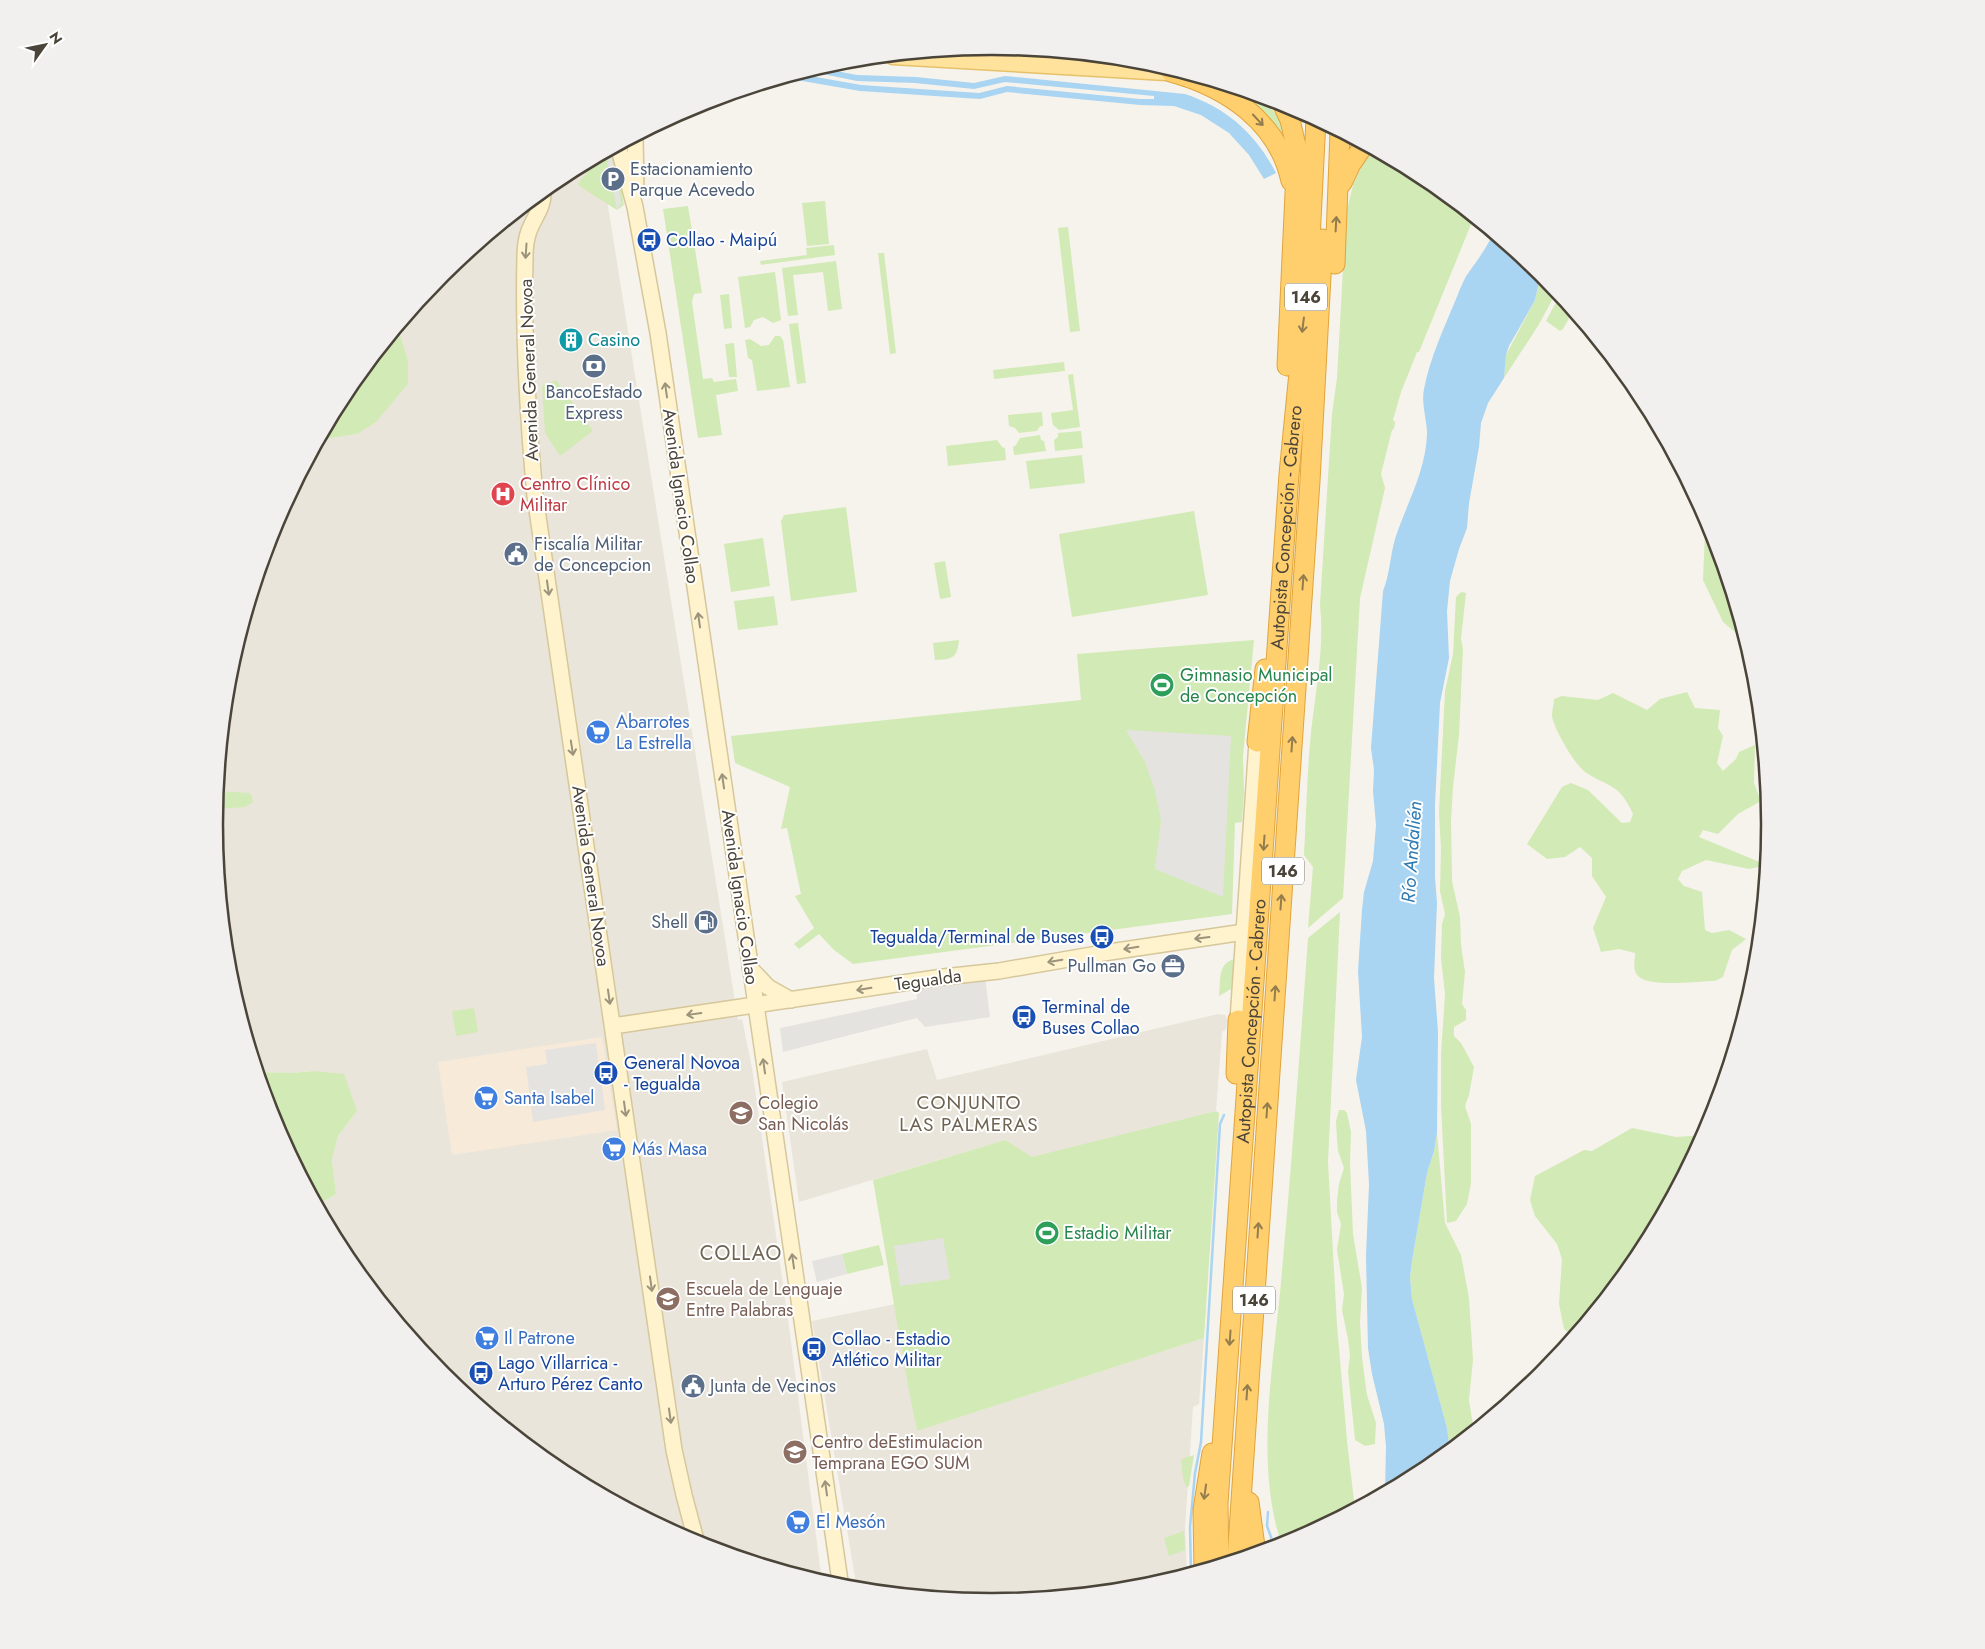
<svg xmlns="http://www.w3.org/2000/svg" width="1985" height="1649" font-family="Jost,sans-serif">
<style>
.residential{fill:#eae5da}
.commercial{fill:#f7ead8}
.green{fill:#d2eab5}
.parking{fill:#e5e3e0}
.water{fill:#a9d4f2}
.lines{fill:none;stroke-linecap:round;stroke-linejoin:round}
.stream{stroke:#a9d4f2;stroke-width:2.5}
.secondary-casing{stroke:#d6c79b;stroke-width:18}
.primary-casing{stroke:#e6c16a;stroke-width:19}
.highway-casing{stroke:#e0a43c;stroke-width:21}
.secondary{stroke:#fff3cd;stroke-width:15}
.primary{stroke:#ffe39c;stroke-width:16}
.highway{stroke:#ffcf6e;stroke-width:19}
.oneway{stroke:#937c4e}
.oneway2{stroke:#9c937c}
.labels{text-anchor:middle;stroke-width:4;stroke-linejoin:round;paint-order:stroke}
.shield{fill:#fff;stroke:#817c74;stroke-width:1}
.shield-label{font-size:16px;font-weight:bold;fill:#4b4439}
.service-label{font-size:18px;fill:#4e5e75;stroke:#fff;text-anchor:start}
.transit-label{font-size:18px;fill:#164399;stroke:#fff;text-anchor:start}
.culture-label{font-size:18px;fill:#0d838f;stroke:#fff;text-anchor:start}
.street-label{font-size:18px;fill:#4b4439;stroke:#fff}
.health-label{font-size:18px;fill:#be3a42;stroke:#fff;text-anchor:start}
.leisure-label{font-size:18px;fill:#27864d;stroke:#fff;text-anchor:start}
.shop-label{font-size:18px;fill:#366cbe;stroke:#fff;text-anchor:start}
.education-label{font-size:18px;fill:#785e54;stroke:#fff;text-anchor:start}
.water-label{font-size:19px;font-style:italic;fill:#2e7ab2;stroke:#fff}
.neighbourhood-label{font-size:19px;letter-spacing:1px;fill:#6e6250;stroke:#fff}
.quarter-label{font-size:20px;letter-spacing:1px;fill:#6e6250;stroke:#fff}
.rim{fill:none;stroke:#4b4439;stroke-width:2.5}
</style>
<rect width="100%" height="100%" fill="#f6f3ec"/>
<path class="residential" d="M600,156L738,1020L742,1019L752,1068L788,1319L822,1582L694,1543L560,1471L442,1375L345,1257L318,1205L336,1194L332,1160L338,1136L357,1111L313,1071L293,1073L258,1072L229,976L214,824L229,672L274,526L320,440L357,434L408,360L398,328L442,274L560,177Z
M1218,1014L1225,1015L1227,1020L1226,1029L1222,1032L1216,1111L1032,1158L1005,1140L799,1202L782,1082L927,1049L937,1080Z
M895,1304L917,1431L1204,1338L1199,1404L1193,1407L1185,1528L1187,1575L1144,1588L993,1603L857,1589L812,1321Z"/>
<path class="commercial" d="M602,1037L617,1130L452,1155L438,1062Z"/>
<path class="green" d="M1217,83L1263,99L1281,120L1292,149Z
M614,149L624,205L617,210L579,186L578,183L603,154Z
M1374,150L1425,178L1474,217L1419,352H1417L1401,392L1393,420L1395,422L1394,429L1392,430L1381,474L1385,488L1360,598L1343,898L1308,928L1313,867L1304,855C1306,817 1307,780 1310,743C1314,697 1325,651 1320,605L1332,414L1337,378L1346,214L1353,185L1362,166Z
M825,201L829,244L807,246L802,203Z
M688,206L702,293L694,294L692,302L703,379L712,378L714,382L736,379L738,391L716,395L722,435L698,438L663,209Z
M1068,227L1080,331L1070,332L1058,228Z
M834,245L835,255L761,265L760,261L807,255L806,248Z
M878,253H884L896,353L890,354Z
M836,261L842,309L828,311L823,272L793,275L798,315L788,316L782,268Z
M775,272L781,320L773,323L763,317L754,320L750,327L745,328L738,277Z
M1541,273L1557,291L1538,326L1504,378L1506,355L1535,300Z
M729,294L732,328L724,329L720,295Z
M1560,295L1573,311L1563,329L1560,331L1546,321Z
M798,323L806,383L797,384L789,324Z
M398,328L408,360V384L376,422L357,434L320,440L346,392Z
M775,336H780L783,340L790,387L757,391L752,360L748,358L745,340L750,339L761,346L769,345Z
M734,343L737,377H729L725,344Z
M1064,362L1065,371L994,379L993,370Z
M1073,374L1080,427L1059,430L1053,425L1051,413L1073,410L1068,375Z
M556,380L593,431L560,456L545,433L542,386Z
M1042,412L1043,426H1040L1037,431L1019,433L1015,428L1009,426L1008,415Z
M1081,431L1083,448L1055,451L1054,440L1058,437V433Z
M1040,435L1041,440L1044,441L1046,451L1014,455L1013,447L1016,445L1020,438Z
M997,440L1002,447L1005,448L1006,460L948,466L946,446Z
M1082,455L1085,483L1030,489L1026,461Z
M846,507L857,592L791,601L781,521L784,515Z
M1194,511L1208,595L1072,617L1059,534Z
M1710,523L1712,527L1747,642L1723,622L1703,580L1705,530Z
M763,538L770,586L731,592L724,544Z
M945,561L951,597L940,599L934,563Z
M1461,592L1466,593L1461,639L1463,649L1459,735L1453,787L1451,821L1452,881L1460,917L1461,945L1465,972L1462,1004L1466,1010V1020L1454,1027V1036L1461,1043L1474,1067L1469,1095L1465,1106L1471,1124V1183L1467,1204L1456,1221L1447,1223L1441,1106V1055L1445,994L1441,958L1442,924L1445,914L1440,891L1441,849L1439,812L1445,691L1453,654L1456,597Z
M774,596L778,625L738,630L734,601Z
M959,640C957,659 952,659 935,660L933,643Z
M1254,640L1243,756L1244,792L1242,822L1235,823L1232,914L853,964L834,950L819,934L799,949L794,944L814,928L795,896L801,894L787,828L781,829L790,787L735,763L731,736L1081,700L1077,654Z
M1687,692L1695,708L1720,710L1718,728L1723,736L1717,763L1723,771L1736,759L1739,752L1755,745L1754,783L1761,801L1738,814L1718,834L1703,830L1699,837L1767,865L1749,869L1706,860L1682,871L1678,879L1684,886L1702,892L1705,930L1712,933L1729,930L1746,939L1732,950L1723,977L1715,981C1697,981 1650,988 1638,976C1632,970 1635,961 1635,953L1619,949L1601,952L1593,928L1606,897L1592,876V858L1580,847L1565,857L1547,859L1527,844L1562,787L1571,783L1588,790L1622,823L1630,822L1633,814C1619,783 1610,788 1585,772C1575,765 1552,726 1552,715C1552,710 1554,704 1554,699L1562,696L1598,700L1613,693L1647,710L1660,699Z
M218,791L249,793L252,796L253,802L245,807L216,809Z
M1340,912L1328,1162L1337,1325L1347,1441L1355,1509L1290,1544L1282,1546C1253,1460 1275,1360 1282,1271C1292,1160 1300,1049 1308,938Z
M1234,959L1231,989L1219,996C1221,981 1217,964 1234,959Z
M474,1008L478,1032L456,1036L452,1011Z
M313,1071L344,1074L357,1111L338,1136L332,1160L336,1194L318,1205L273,1122L258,1072L293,1073Z
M1339,1110H1344L1347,1113L1351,1132L1350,1163L1353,1234L1362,1288L1360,1322L1362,1358L1367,1395L1376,1423L1375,1444L1365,1446L1355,1440L1348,1371L1350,1356L1348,1339L1342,1310L1344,1294L1337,1250L1341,1224L1337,1212V1200L1339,1184L1344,1168L1338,1151L1337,1139L1336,1121Z
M1216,1111L1219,1113L1204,1338L917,1431C900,1348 888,1264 873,1180L1005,1140L1032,1157Z
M1632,1128L1676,1137L1705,1135L1639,1257L1574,1337L1564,1329L1559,1304L1562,1259L1557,1244L1535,1216L1530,1200L1535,1176L1584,1150L1592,1151Z
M1437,1133L1445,1223L1461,1255L1469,1298L1473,1360L1469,1400L1474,1431L1450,1451L1447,1428L1412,1299L1410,1278L1412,1261L1427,1173L1434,1151Z
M879,1245L884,1265L847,1274L842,1254Z
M1194,1455L1189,1486L1186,1487L1183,1478L1181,1459Z
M1184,1531L1185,1550L1169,1556L1164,1538Z"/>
<path class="parking" d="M606,155H611L621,203L617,210Z
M1126,730L1231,736L1223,897L1155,869L1161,821L1155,790L1145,762Z
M985,976L990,1017L925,1027L917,1018L783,1052L780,1028L917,999L916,983Z
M596,1043L605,1110L533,1122L526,1067L547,1064L545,1050Z
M943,1238L950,1279L900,1286L894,1246Z
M842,1254L847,1274L817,1282L812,1261Z"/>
<path class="water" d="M820,68L857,75L916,77L974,83L1005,76L1185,94C1227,108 1256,134 1276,173L1264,179L1249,155L1229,133L1201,115L1174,106L1140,105L1007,92L980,99L860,91L785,78L799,74L861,85L979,93L1007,86L1140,99H1154V96L1005,82L974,89L915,83L857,81L808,71Z
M1493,233L1541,273L1535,300L1509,346L1506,355L1504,378L1488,403L1481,423L1479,447L1469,503L1467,528L1459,549L1450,581L1447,611L1449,658L1440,703L1435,805V877L1437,903L1434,978L1438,1032L1437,1133L1434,1151L1427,1173L1412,1261L1410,1278L1412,1299L1447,1428L1450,1451L1425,1472L1385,1493L1386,1447L1384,1424L1372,1374L1368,1348L1366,1256L1369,1184L1366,1131L1356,1080L1362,1037L1358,971L1362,910L1364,892L1373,861L1376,825L1373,791L1374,770L1371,748L1383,591C1390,574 1390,556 1395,539C1406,505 1426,471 1427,434C1427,419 1421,404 1424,389C1430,358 1444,328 1456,299C1460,290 1463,280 1469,272C1478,259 1487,248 1493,233Z"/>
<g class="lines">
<path class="stream" d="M1268,1512L1267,1526L1275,1548
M1191,1573L1190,1527L1195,1473L1201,1442L1220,1124L1224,1115"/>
<defs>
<path id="secondary" d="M635,137L636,191
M618,146L635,207L658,333L841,1588
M543,192C544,207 534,217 529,231C526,239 525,248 525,257C523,334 528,419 535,496L674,1450L684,1495L697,1544
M750,968L768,987L791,1000
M1238,1020L1257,742
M613,1026L943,977L999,971L1103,953L1244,932"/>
<path id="primary" d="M893,56L1183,73
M1049,57L1079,55
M1284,103L1304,113"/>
<g id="highway">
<path d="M1171,72C1226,87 1278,121 1291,181"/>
<path d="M1282,103L1290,120L1297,150L1287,366"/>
<path d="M1342,183L1351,164L1364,145"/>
<path d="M1335,264L1340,132"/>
<path d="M1257,742L1265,669"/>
<path d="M1236,1074L1238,1020"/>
<path d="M1249,1502L1256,1554"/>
<path d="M1237,1560L1310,481L1323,239"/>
<path id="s1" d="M1219,1565L1218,1504L1289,474L1308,281L1316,119"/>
<path d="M1204,1570L1203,1510L1212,1453"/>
</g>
</defs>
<use href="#secondary" class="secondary-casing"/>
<use href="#primary" class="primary-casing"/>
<use href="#highway" class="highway-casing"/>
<use href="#secondary" class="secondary"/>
<use href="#primary" class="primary"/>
<use href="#highway" class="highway"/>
</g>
<defs><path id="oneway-shaft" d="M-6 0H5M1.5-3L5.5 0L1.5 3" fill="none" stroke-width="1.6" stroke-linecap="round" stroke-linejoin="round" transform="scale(1.25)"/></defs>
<g class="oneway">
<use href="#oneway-shaft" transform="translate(1258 120) rotate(47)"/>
<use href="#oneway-shaft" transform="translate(1336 224) rotate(-87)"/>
<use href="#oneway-shaft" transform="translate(1303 325) rotate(97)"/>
<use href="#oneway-shaft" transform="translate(1303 582) rotate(-86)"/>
<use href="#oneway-shaft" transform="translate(1292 744) rotate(-86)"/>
<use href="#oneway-shaft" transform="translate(1264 843) rotate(94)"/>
<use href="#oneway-shaft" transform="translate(1281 902) rotate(-86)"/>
<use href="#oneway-shaft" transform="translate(1275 993) rotate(-86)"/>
<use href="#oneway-shaft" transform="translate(1267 1110) rotate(-86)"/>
<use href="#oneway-shaft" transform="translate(1258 1230) rotate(-86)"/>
<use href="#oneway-shaft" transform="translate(1230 1338) rotate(94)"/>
<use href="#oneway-shaft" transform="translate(1247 1392) rotate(-86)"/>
<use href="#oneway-shaft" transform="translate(1205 1492) rotate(98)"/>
</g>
<g class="oneway2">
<use href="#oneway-shaft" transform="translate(526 251) rotate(94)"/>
<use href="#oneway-shaft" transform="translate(666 390) rotate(-98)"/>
<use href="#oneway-shaft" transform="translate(548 588) rotate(82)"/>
<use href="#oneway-shaft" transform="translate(699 620) rotate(-98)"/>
<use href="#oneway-shaft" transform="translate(572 748) rotate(81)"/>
<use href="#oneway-shaft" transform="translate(723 781) rotate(-98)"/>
<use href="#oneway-shaft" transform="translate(1202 938) rotate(173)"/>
<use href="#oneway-shaft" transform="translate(1131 948) rotate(171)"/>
<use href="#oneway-shaft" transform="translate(1055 961) rotate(170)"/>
<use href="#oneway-shaft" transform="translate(864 989) rotate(171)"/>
<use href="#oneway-shaft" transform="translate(609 997) rotate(82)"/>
<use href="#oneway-shaft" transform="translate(694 1014) rotate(172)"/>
<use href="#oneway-shaft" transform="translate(764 1066) rotate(-98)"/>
<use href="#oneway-shaft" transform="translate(625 1109) rotate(82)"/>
<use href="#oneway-shaft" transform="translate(793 1261) rotate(-98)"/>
<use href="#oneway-shaft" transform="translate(651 1284) rotate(82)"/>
<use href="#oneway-shaft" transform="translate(670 1416) rotate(82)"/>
<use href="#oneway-shaft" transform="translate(826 1488) rotate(-98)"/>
</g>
<defs>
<symbol id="parking-disc" viewBox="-11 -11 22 22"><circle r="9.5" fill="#5c6f8a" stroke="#fff"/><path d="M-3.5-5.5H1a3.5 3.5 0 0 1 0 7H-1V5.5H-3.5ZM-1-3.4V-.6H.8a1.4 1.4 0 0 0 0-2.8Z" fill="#fff"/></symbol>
<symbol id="bus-disc" viewBox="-11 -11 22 22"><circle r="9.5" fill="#1a4fb4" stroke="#fff"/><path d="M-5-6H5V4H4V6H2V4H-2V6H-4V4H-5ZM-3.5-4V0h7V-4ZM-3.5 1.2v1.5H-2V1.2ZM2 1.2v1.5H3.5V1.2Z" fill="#fff"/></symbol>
<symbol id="building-disc" viewBox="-11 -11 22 22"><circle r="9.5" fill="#0f9aa8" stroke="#fff"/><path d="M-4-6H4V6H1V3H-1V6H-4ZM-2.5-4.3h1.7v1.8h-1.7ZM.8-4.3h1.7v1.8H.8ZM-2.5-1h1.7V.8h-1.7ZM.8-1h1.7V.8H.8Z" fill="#fff"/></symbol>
<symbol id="bank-disc" viewBox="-11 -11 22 22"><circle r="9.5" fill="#5c6f8a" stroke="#fff"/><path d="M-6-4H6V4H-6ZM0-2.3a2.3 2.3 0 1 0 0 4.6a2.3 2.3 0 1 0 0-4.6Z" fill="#fff"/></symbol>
<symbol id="hospital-disc" viewBox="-11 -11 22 22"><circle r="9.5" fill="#e0444e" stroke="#fff"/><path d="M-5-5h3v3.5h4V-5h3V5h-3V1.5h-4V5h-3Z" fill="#fff"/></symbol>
<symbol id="civic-disc" viewBox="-11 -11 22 22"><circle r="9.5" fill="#5c6f8a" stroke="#fff"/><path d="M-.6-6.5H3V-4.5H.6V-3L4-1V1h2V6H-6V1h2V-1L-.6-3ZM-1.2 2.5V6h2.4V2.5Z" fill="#fff"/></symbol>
<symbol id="stadium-disc" viewBox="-11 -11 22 22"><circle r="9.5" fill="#2e9e5b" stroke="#fff"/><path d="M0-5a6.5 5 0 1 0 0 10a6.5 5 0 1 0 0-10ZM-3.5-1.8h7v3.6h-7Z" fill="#fff"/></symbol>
<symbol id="supermarket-disc" viewBox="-11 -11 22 22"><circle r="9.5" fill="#3f7fe0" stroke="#fff"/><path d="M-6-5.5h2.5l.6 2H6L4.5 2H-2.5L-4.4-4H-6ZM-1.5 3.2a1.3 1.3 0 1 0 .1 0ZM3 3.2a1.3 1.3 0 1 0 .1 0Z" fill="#fff"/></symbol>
<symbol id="fuel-disc" viewBox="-11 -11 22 22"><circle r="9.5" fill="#5c6f8a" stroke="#fff"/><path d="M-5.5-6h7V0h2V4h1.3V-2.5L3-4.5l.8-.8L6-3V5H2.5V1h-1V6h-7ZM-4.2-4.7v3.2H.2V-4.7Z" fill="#fff"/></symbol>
<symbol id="office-disc" viewBox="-11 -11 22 22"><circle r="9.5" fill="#5c6f8a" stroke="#fff"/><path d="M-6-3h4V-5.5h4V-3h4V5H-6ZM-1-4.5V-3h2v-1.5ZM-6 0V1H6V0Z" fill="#fff"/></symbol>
<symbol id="school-disc" viewBox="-11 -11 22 22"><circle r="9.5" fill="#8d6e63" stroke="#fff"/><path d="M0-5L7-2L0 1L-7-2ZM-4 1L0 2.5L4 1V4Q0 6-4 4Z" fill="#fff"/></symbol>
</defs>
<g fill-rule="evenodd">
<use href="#parking-disc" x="599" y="165" width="28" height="28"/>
<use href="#bus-disc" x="635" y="226" width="28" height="28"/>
<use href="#building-disc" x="557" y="326" width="28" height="28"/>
<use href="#bank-disc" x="580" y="352" width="28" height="28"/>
<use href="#hospital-disc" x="489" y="480" width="28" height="28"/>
<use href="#civic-disc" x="502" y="540" width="28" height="28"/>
<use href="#stadium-disc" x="1148" y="671" width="28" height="28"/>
<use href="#supermarket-disc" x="584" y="718" width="28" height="28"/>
<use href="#fuel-disc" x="692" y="908" width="28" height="28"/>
<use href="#bus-disc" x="1088" y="923" width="28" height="28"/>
<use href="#office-disc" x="1159" y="952" width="28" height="28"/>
<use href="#bus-disc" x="1010" y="1003" width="28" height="28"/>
<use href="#bus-disc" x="592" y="1059" width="28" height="28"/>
<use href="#supermarket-disc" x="472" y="1084" width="28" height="28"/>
<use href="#school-disc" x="727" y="1099" width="28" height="28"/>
<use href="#supermarket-disc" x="600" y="1135" width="28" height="28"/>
<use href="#stadium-disc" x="1033" y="1219" width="28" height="28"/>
<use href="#school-disc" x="654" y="1285" width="28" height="28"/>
<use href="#supermarket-disc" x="473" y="1324" width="28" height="28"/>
<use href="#bus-disc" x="800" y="1335" width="28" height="28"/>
<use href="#bus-disc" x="467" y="1359" width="28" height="28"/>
<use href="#civic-disc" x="679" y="1372" width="28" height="28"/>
<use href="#school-disc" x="781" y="1438" width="28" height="28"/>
<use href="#supermarket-disc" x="784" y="1508" width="28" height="28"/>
</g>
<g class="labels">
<g class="shield">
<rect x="1285" y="283.5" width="42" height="27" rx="4"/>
<rect x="1262" y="857.5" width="42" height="27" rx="4"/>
<rect x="1233" y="1286.5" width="42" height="27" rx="4"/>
</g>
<g class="shield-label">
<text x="1306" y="303">146</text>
<text x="1283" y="877">146</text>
<text x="1254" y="1306">146</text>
</g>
<g class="service-label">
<text x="630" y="175">Estacionamiento<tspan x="630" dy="21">Parque Acevedo</tspan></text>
<text x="594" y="398" text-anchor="middle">BancoEstado<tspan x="594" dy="21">Express</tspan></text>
<text x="534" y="550">Fiscalía Militar<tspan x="534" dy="21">de Concepcion</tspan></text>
<text x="688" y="928" text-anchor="end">Shell</text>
<text x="1156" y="972" text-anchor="end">Pullman Go</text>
<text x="710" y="1392">Junta de Vecinos</text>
</g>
<g class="transit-label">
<text x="666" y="246">Collao - Maipú</text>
<text x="1084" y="943" text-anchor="end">Tegualda/Terminal de Buses</text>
<text x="1042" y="1013">Terminal de<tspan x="1042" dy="21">Buses Collao</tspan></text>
<text x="624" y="1069">General Novoa<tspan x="624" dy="21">- Tegualda</tspan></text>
<text x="832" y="1345">Collao - Estadio<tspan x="832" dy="21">Atlético Militar</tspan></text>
<text x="498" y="1369">Lago Villarrica -<tspan x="498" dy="21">Arturo Pérez Canto</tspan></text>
</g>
<g class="culture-label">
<text x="588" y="346">Casino</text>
</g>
<g class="street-label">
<text transform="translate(529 370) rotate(-92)" y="6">Avenida General Novoa</text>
<text transform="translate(681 496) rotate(82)" y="6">Avenida Ignacio Collao</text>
<text dy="6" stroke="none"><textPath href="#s1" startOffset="1040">Autopista Concepción - Cabrero</textPath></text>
<text transform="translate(591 876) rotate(82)" y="6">Avenida General Novoa</text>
<text transform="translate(740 897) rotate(82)" y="6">Avenida Ignacio Collao</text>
<text transform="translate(928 980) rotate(-8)" y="6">Tegualda</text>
<text dy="6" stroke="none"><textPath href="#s1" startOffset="545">Autopista Concepción - Cabrero</textPath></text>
</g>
<g class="health-label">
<text x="520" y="490">Centro Clínico<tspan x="520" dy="21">Militar</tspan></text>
</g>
<g class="leisure-label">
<text x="1180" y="681">Gimnasio Municipal<tspan x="1180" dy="21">de Concepción</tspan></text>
<text x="1064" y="1239">Estadio Militar</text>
</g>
<g class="shop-label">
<text x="616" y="728">Abarrotes<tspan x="616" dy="21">La Estrella</tspan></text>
<text x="504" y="1104">Santa Isabel</text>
<text x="632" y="1155">Más Masa</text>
<text x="504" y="1344">Il Patrone</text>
<text x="816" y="1528">El Mesón</text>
</g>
<g class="education-label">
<text x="758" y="1109">Colegio<tspan x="758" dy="21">San Nicolás</tspan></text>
<text x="686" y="1295">Escuela de Lenguaje<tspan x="686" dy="21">Entre Palabras</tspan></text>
<text x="812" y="1448">Centro deEstimulacion<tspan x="812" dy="21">Temprana EGO SUM</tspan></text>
</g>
<g class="water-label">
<text transform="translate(1411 852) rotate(-86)" y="7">Río Andalién</text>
</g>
<g class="neighbourhood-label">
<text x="969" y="1109">CONJUNTO<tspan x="969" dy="22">LAS PALMERAS</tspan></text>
</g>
<g class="quarter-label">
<text x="741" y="1260">COLLAO</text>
</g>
</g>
<path d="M0 0H1985V1649H0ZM223 824a769 769 0 1 1 1538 0a769 769 0 1 1-1538 0Z" fill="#f1f0ef" fill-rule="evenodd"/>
<path class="rim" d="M223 824a769 769 0 1 1 1538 0a769 769 0 1 1-1538 0Z"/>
<g transform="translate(45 45) rotate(57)" stroke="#ffffff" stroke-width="4" paint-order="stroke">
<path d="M0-4L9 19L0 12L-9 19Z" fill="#4b4439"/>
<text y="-8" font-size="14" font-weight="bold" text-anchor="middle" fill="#4b4439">N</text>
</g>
</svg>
